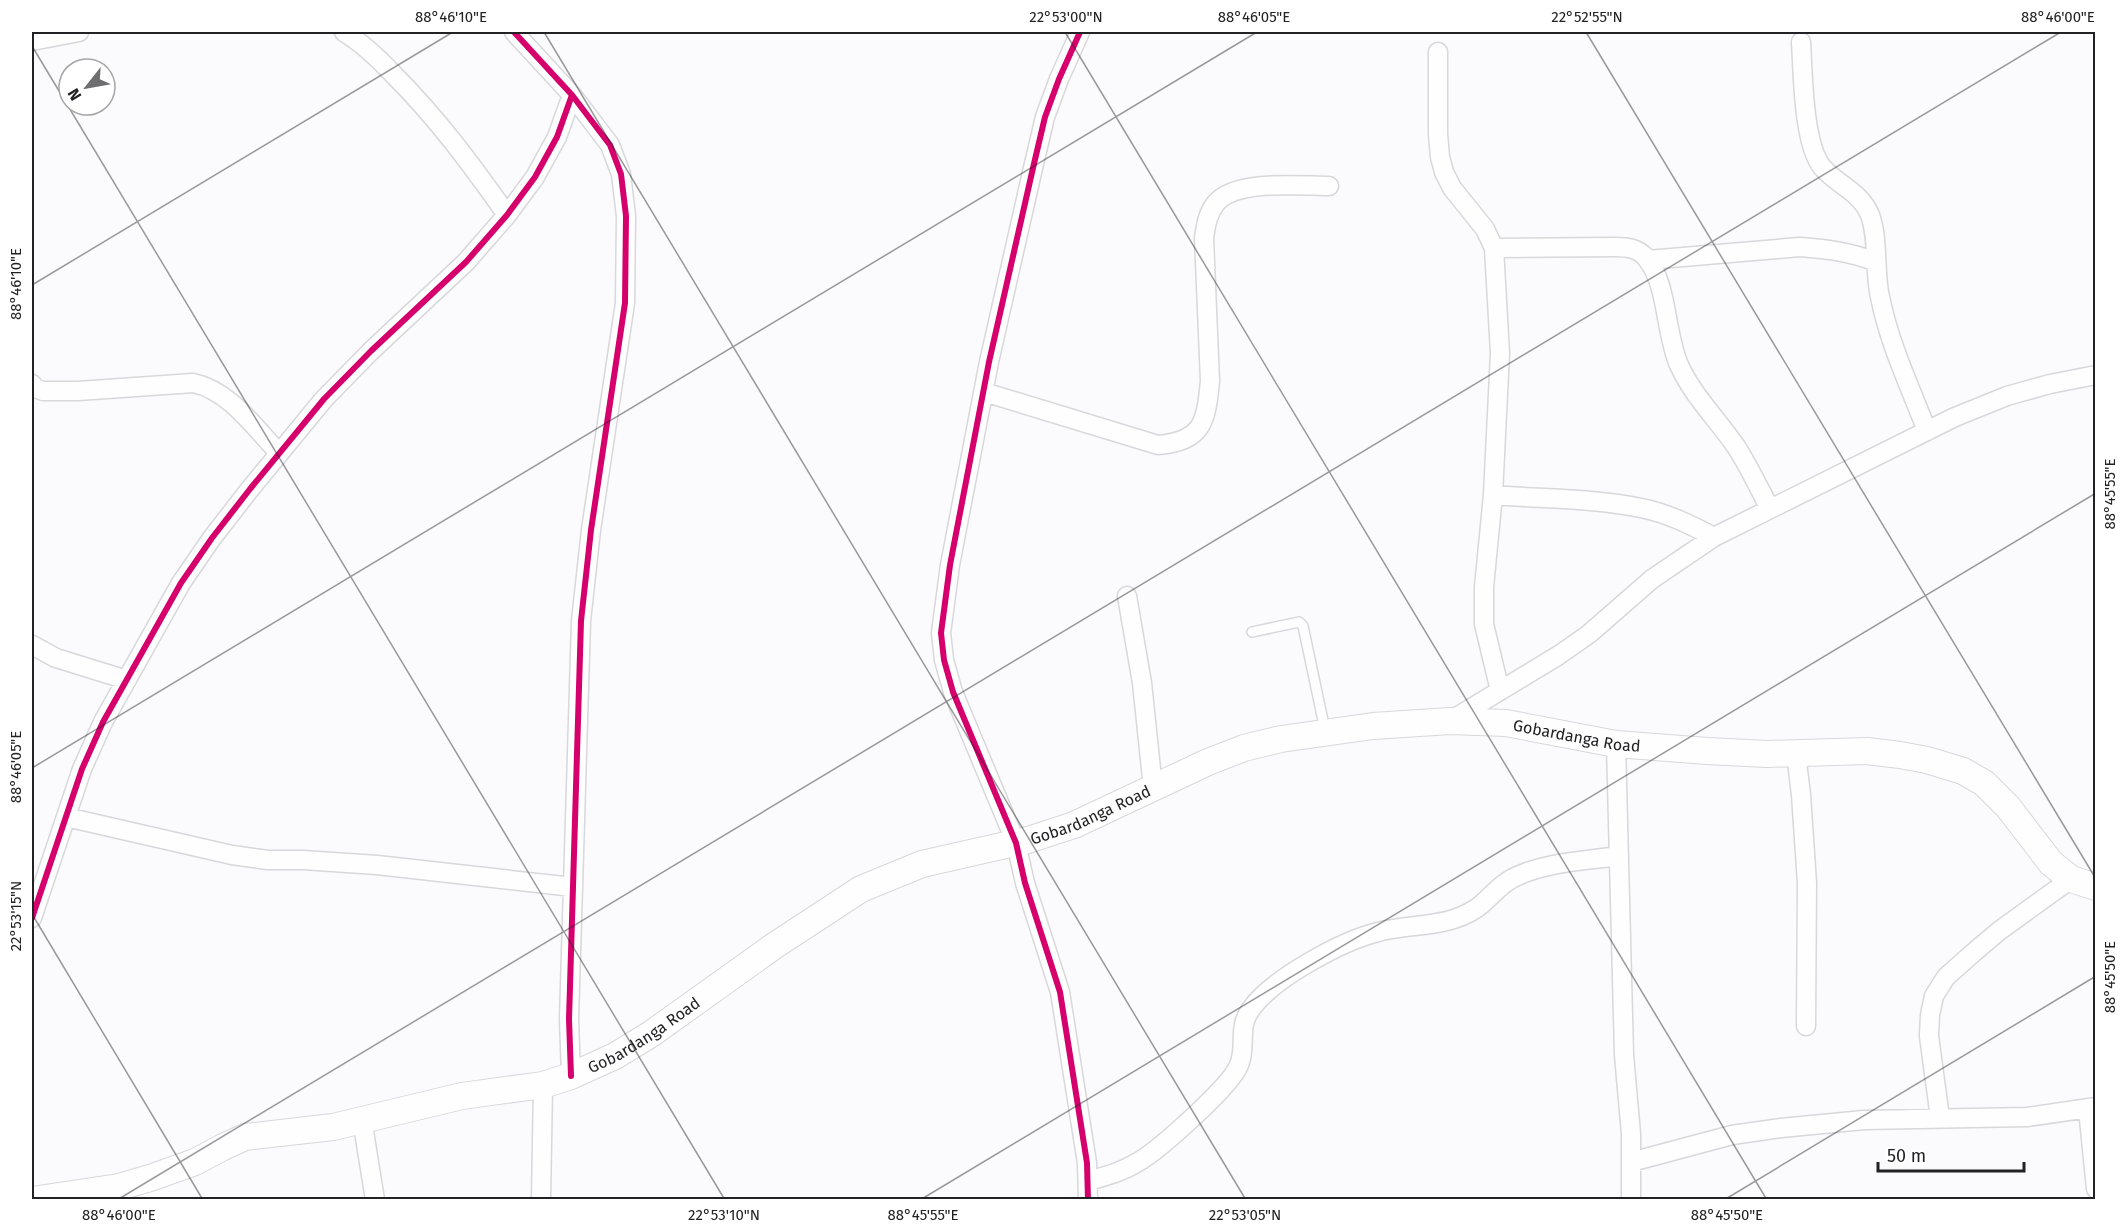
<svg xmlns="http://www.w3.org/2000/svg" width="2127" height="1231" font-family="'Fira Sans',sans-serif">
<style>
.lines{fill:none;stroke-linecap:round;stroke-linejoin:round}
.lane-casing{stroke:#d8d7d9;stroke-width:12}
.street-casing{stroke:#d8d7d9;stroke-width:21}
.secondary-casing{stroke:#d8d7d9;stroke-width:28}
.lane{stroke:#fefeff;stroke-width:9}
.street{stroke:#fefeff;stroke-width:18}
.secondary{stroke:#fefeff;stroke-width:26}
.cycleway-casing{stroke:#fff;stroke-width:10}
.cycleway{stroke:#d6006c;stroke-width:6}
.ticks{fill:none;stroke:#222123;stroke-width:1.5;stroke-opacity:0.45}
.labels{text-anchor:middle;stroke-width:6;stroke-linejoin:round;paint-order:stroke}
.street-label{font-size:16px;fill:#222123;stroke:#fff}
.neatline{fill:none;stroke:#222123;stroke-width:2}
.ticks-label{font-size:15px;text-anchor:middle;fill:#222123}
</style>
<rect width="100%" height="100%" fill="#fbfafd"/>
<g class="lines">
<defs>
<path id="lane" d="M1252,632L1299,622L1303,626L1325,730"/>
<path id="street" d="M344,32C362,43 378,58 393,74C437,118 471,164 507,215
M514,32L572,95L610,145L621,174L626,216L625,303L591,530L581,621L569,1019L571,1076
M1080,32L1059,79L1045,117L1033,168L989,362L950,565L941,633L944,660L953,692L1016,843L1025,883L1060,992L1087,1163L1088,1200
M32,41L79,32
M1801,42C1803,73 1803,143 1822,167C1837,185 1861,192 1870,215C1879,240 1874,271 1880,297C1889,343 1910,387 1927,431
M1438,52V134L1440,157L1444,172L1452,188L1485,229L1494,248L1500,353L1493,495L1484,587V624L1500,691
M1494,248L1614,247C1627,247 1639,248 1647,259C1668,285 1665,333 1679,365C1693,396 1718,420 1737,448C1749,467 1759,488 1770,509
M1648,260L1800,247C1827,249 1851,252 1876,262
M32,384L35,388L43,391H78L193,383C229,390 255,428 279,453
M984,392L1158,445C1203,441 1206,422 1210,381L1204,238C1206,226 1207,214 1216,203C1236,179 1300,186 1329,186
M1493,495C1541,499 1593,498 1641,508C1667,513 1691,525 1714,537
M1127,596L1142,683L1153,788
M32,645L56,658L127,680
M1450,721L1559,655L1589,634L1652,579L1714,537L1955,417L2007,396L2050,384L2096,375
M1616,744L1624,1055L1631,1134V1200
M1796,753L1801,795L1807,883L1806,1026
M66,817L232,855L268,860H303L377,865L573,887
M32,918L82,769L103,722L181,583L212,538L250,489L324,399L371,351L466,262L507,215L535,177L557,137L572,95
M2088,1109L2096,1189
M1940,1118L1929,1036L1930,1015L1934,996L1946,977L1973,953L1999,931L2071,879
M362,1119L375,1200
M1631,1162L1732,1135L1781,1128L1864,1120L2027,1117L2096,1107
M1088,1181C1106,1176 1122,1172 1138,1162C1159,1150 1231,1086 1239,1065C1247,1047 1237,1027 1251,1009C1273,978 1342,941 1378,932C1402,925 1430,927 1454,919C1463,916 1474,911 1482,904C1492,895 1500,885 1513,878C1545,862 1584,861 1619,856
M541,1200L543,1085"/>
<g id="secondary">
<path id="s1" d="M32,1200L119,1187L150,1178L195,1162L223,1147L245,1137L333,1127L462,1096L543,1085L571,1076L615,1056L651,1034L774,946L861,889L922,864L1028,840L1074,825L1208,762L1244,748L1281,739L1373,726L1450,721L1506,723L1616,744L1707,751L1767,754L1867,751L1900,755L1927,760L1963,771L1984,783L2008,807L2051,863L2071,879L2096,887"/>
</g>
</defs>
<use href="#lane" class="lane-casing"/>
<use href="#street" class="street-casing"/>
<use href="#secondary" class="secondary-casing"/>
<use href="#lane" class="lane"/>
<use href="#street" class="street"/>
<use href="#secondary" class="secondary"/>
<defs>
<path id="cycleway" d="M514,32L572,95L610,145L621,174L626,216L625,303L591,530L581,621L569,1019L571,1076
M1080,32L1059,79L1045,117L1033,168L989,362L950,565L941,633L944,660L953,692L1016,843L1025,883L1060,992L1087,1163L1088,1200
M32,918L82,769L103,722L181,583L212,538L250,489L324,399L371,351L466,262L507,215L535,177L557,137L572,95"/>
</defs>
<use href="#cycleway" class="cycleway-casing"/>
<use href="#cycleway" class="cycleway"/>
</g>
<path class="ticks" d="M544,32L1246,1200M1065,32L1767,1200M1586,32L2096,879M32,46L725,1200M32,285L453,32M32,768L1257,32M32,914L203,1200M117,1200L2061,32M920,1200L2096,493M1724,1200L2096,976"/>
<g class="labels">
<g class="street-label">
<text dy="6" stroke="none"><textPath href="#s1" startOffset="1648">Gobardanga Road</textPath></text>
<text dy="6" stroke="none"><textPath href="#s1" startOffset="1144">Gobardanga Road</textPath></text>
<text dy="6" stroke="none"><textPath href="#s1" startOffset="640">Gobardanga Road</textPath></text>
</g>
</g>
<rect width="2127" height="1231" fill="none" stroke="#ffffff" stroke-width="66"/>
<g transform="translate(87 87) rotate(239)"><circle r="28" fill="#ffffff" stroke="#a7a6a7" stroke-width="1.5"/>
<path d="M0-4.5L10 22L0 15L-10 22Z" fill="#6e6d6f"/>
<text y="-9" font-size="16" font-weight="bold" text-anchor="middle" fill="#222123">N</text>
</g>
<path d="M1878 1162v9h146v-9" fill="none" stroke="#222123" stroke-width="3"/>
<text x="1887" y="1162" font-size="18" fill="#222123" stroke="#ffffff" stroke-width="4.5" paint-order="stroke">50 m</text>
<rect x="33" y="33" width="2061" height="1165" class="neatline"/>
<g class="ticks-label">
<text x="451" y="22">88°46'10"E</text>
<text x="1066" y="22">22°53'00"N</text>
<text x="1254" y="22">88°46'05"E</text>
<text x="1587" y="22">22°52'55"N</text>
<text x="2058" y="22">88°46'00"E</text>
<text transform="translate(16 284) rotate(-90)" y="5">88°46'10"E</text>
<text transform="translate(2110 494) rotate(-90)" y="5">88°45'55"E</text>
<text transform="translate(16 767) rotate(-90)" y="5">88°46'05"E</text>
<text transform="translate(16 916) rotate(-90)" y="5">22°53'15"N</text>
<text transform="translate(2110 977) rotate(-90)" y="5">88°45'50"E</text>
<text x="119" y="1220">88°46'00"E</text>
<text x="724" y="1220">22°53'10"N</text>
<text x="923" y="1220">88°45'55"E</text>
<text x="1245" y="1220">22°53'05"N</text>
<text x="1727" y="1220">88°45'50"E</text>
</g>
</svg>
